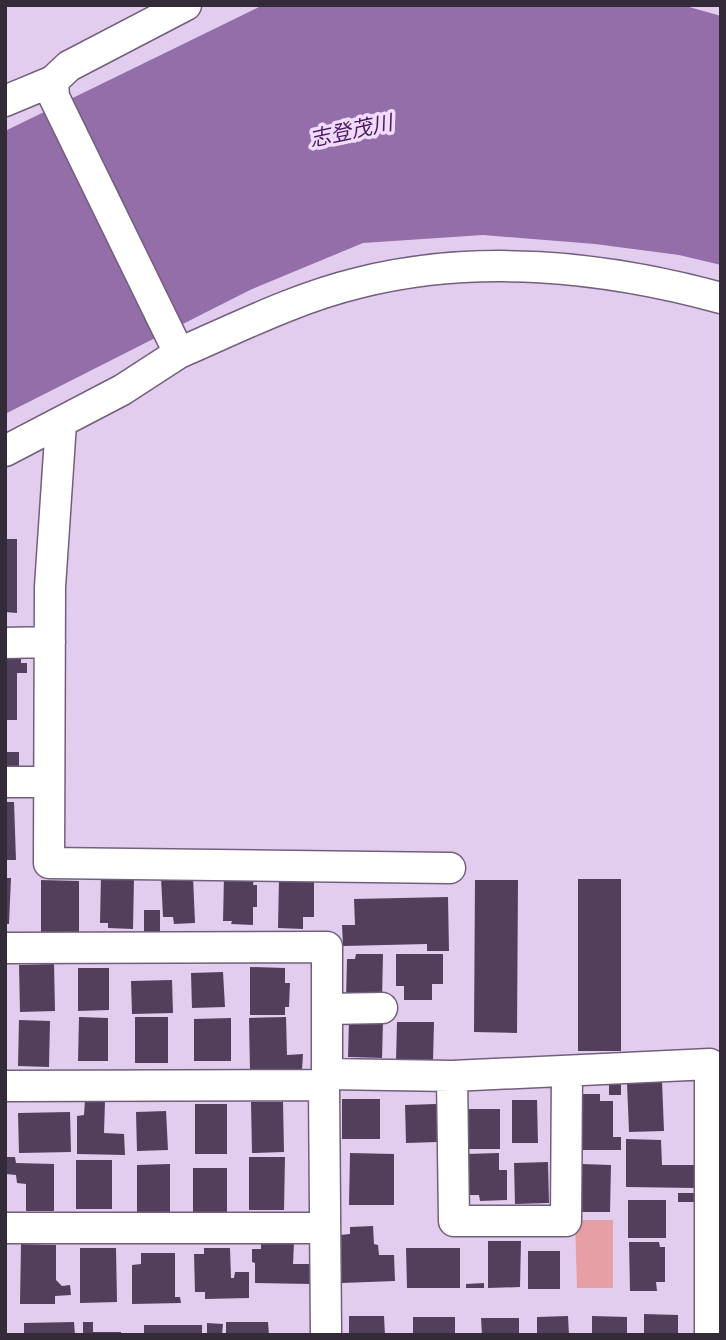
<svg xmlns="http://www.w3.org/2000/svg" width="726" height="1340" font-family="'Space Grotesk','Noto Sans JP',sans-serif">
<style>
.green{fill:#e59fa5}
.water{fill:#946ea9}
.building{fill:#513f5b}
.lines{fill:none;stroke-linecap:round;stroke-linejoin:round}
.minor-casing{stroke:#725f7d;stroke-width:33}
.minor{stroke:#fff;stroke-width:30}
.labels{text-anchor:middle;stroke-width:7;stroke-linejoin:round;paint-order:stroke}
.water-label{font-size:21px;font-style:italic;fill:#4b1861;stroke:#f0dbfd}
</style>
<rect width="100%" height="100%" fill="#e3cdef"/>
<path class="green" d="M575,1220H613V1288H577Z"/>
<path class="water" d="M263,5H682L721,16V265L679,255L595,244L483,235L363,243L250,290L5,414V131Z"/>
<path class="building" d="M5,539H17V613L5,612Z
M5,651H21V663H27V673H17V720H5Z
M5,752H19V767H5Z
M5,802H14L16,860H5Z
M101,876L134,878L133,929L108,928V923H100Z
M193,876L195,923L174,924L173,917H163L161,877Z
M224,877L254,878L253,885H257V907H253V925L231,924L232,921H223Z
M5,878H11L9,924H5Z
M279,879H314V917H303V929L278,928Z
M578,879H621V1051H578Z
M41,880L79,881V932H41Z
M475,880H518L517,1033L474,1032Z
M448,897L449,951H427V944L343,946L342,925H355L354,899Z
M144,910H160V933H144Z
M356,954H383L382,1000L346,999L347,959H355Z
M396,954H443V984H432V1000H404V986H396Z
M54,964L55,1011L20,1012L19,965Z
M250,967L285,968V983H290L289,1007H285V1015H250Z
M78,968H109V1010L78,1011Z
M223,972L225,1007L192,1008L191,973Z
M172,980L173,1013L132,1014L131,981Z
M79,1017L108,1018V1061H78Z
M135,1017H168V1063H135Z
M286,1017L287,1055L303,1054L302,1070L250,1071L249,1018Z
M231,1018V1061H194V1019Z
M349,1019L383,1020L382,1058L348,1057Z
M19,1020L50,1021L49,1067L18,1066Z
M397,1022H434L433,1062L396,1061Z
M662,1081L664,1131L629,1132L627,1083Z
M609,1083H621V1095H609Z
M581,1094H600V1101H613V1137H621V1150H577Z
M342,1099H380V1139H342Z
M85,1100L105,1101L104,1133L124,1134L125,1155L77,1154V1116L84,1115Z
M512,1100H537L538,1143H512Z
M251,1102H283L284,1152L252,1153Z
M195,1104H227V1154H195Z
M436,1104L438,1142L406,1143L405,1105Z
M466,1109H500V1149H466Z
M166,1111L168,1150L137,1151L136,1112Z
M70,1112L71,1152L19,1153L18,1113Z
M626,1139L661,1140L662,1165H695V1188L626,1187Z
M350,1153L394,1154V1205H349Z
M499,1153V1170H507V1200L480,1201L479,1195H465V1154Z
M7,1157H15L16,1163L54,1164V1211H26V1184L17,1183L16,1175L6,1174Z
M249,1157H285L284,1210H249Z
M76,1160H112V1209H76Z
M548,1162L549,1203L515,1204L514,1163Z
M170,1164V1213H137V1165Z
M582,1164L611,1165L610,1212H581Z
M193,1168H227V1213H193Z
M678,1193H698V1202H678Z
M628,1200H666V1238H628Z
M373,1226L374,1244L378,1245L379,1255H394L395,1281L342,1283L340,1235L350,1234V1227Z
M261,1241L294,1242L293,1264H312V1284L255,1283V1263L252,1262V1249H261Z
M488,1241H521L520,1287L488,1288Z
M629,1242H659L660,1247H665V1282H656L657,1291H630Z
M21,1244L56,1245V1280L62,1286L70,1285L71,1295L55,1296V1304H20Z
M80,1248H116L117,1302L80,1303Z
M204,1248H230L231,1278H234L235,1272H249V1298L205,1299V1292H195L194,1254H204Z
M406,1248H460V1288H407Z
M528,1251H560V1289H528Z
M141,1253H175V1297H180L181,1303L132,1304V1265L141,1264Z
M484,1283V1288H466V1284Z
M644,1314L678,1315V1335H644Z
M349,1316H384L385,1335H349Z
M568,1316L569,1335H537V1317Z
M592,1316L627,1317V1335H592Z
M413,1317H455V1335H413Z
M481,1318H519V1335H482Z
M74,1322L75,1335H24V1323Z
M83,1322H93V1332H121V1335H83Z
M226,1322H268L269,1335H226Z
M207,1323L223,1324L222,1335H207Z
M144,1325H202V1335H144Z"/>
<g class="lines">
<defs>
<path id="minor" d="M5,101L53,81
M179,353C237,328 296,298 358,283C476,253 604,266 721,298
M61,423L50,587L49,863L450,868
M5,451L122,390L179,353L54,97L53,81L69,66L186,5
M5,643L50,642
M5,782H48
M5,948L327,947V1074L324,1085L326,1335
M327,1009L382,1008
M327,1074L452,1076L710,1064V1335
M452,1076L454,1221H566L567,1072
M5,1086L324,1085
M5,1228H325"/>
</defs>
<use href="#minor" class="minor-casing"/>
<use href="#minor" class="minor"/>
</g>
<g class="labels">
<g class="water-label">
<text transform="translate(351 131) rotate(-12)" y="7">志登茂川</text>
</g>
</g>
<rect width="726" height="1340" fill="none" stroke="#332b38" stroke-width="14"/>
</svg>
